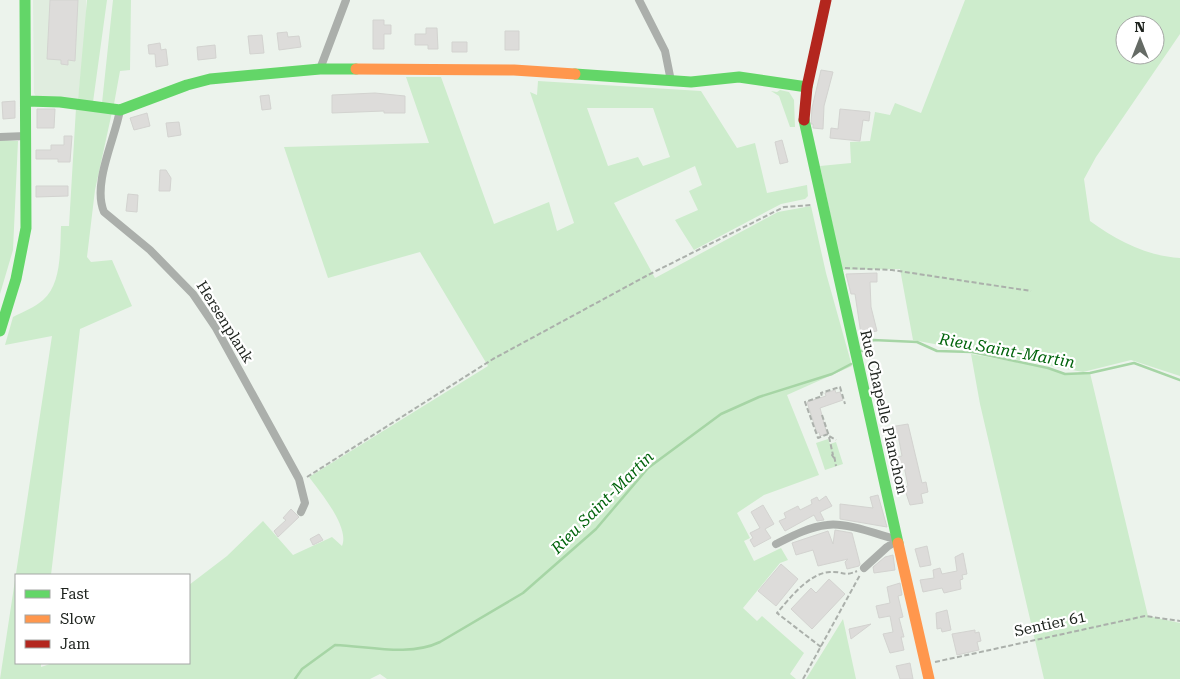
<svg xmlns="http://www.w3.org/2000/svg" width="1180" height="679" font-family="'Roboto Serif',serif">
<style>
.built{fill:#e0eddf}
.green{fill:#cdeccc;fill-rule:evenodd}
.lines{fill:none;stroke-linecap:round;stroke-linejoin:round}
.stream{stroke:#a6d5a5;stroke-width:2.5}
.building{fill:#dddcda;stroke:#d3d3d0}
.path{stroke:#abb0ab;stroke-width:2;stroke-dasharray:5 2.5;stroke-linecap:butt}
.street{stroke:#abafab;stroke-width:8}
.fast{stroke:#63d668;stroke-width:11}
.slow{stroke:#ff974d;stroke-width:11}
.jam{stroke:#b3261e;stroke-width:11}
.labels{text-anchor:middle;stroke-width:4.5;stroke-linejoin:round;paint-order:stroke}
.street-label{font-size:15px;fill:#1d221d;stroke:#fff}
.water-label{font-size:16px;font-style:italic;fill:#00630b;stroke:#fff}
</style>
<rect width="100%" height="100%" fill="#ecf3ec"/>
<path class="built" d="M33,0H86V25L78,100L36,96L34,93Z"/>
<path class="green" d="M87,0H107L93,102L78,100Z
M113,0H131L130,70L120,71L114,104L102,103Z
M965,0H1180V34L1096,157L1084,179L1090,221C1117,241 1147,256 1180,258V376L1131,360L1083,372L913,340L900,269L842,270L820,166L851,163L850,142L870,141L875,112L890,115L895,103L921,113ZM1125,25H1155V55H1125Z
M406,77H441L494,224L549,202L557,231L574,223L530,92L537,95L538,81L701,91L737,148L755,143L767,193L807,185L808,196L805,199L781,204L694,250L675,220L698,210L689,191L702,185L695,166L614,203L655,278L778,212L811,206L826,273L852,366L787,395L819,475L764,495L737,513L750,538L744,541L754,561L781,548L788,560L780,563L743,608L757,621L762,616L804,653L790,674L796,679H387L380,674L370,679H0L52,336L5,345L13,317C23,312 35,307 43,300C62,284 60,248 61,226H69L76,108L112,112L95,190L87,257L91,262L112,260L132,306L80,329L51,575H16V663H41V667L53,663H189V585L227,556L263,521L293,555L332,537L342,546C350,527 320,492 309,477L488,366L420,252L328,278L284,147L429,143ZM587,108H653L670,157L643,166L638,157L608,166Z
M780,90L789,92L794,100L795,127H790L779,96L771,91L777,92Z
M0,140L18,141L13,250L0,294Z
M971,354L1048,368L1065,374L1090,373L1148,616L1180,623V679H1044L980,404Z
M828,439L830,444L836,442L843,464L825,470L816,443Z
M843,619L856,679H806Z"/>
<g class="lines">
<path class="stream" d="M862,351L873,340L917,342L937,351L972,352L1048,368L1065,374L1090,373L1134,363L1180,380
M295,679L302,669L335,645C368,646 409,657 440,642L523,593L596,529L648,468L721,414L759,397L832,374L851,364"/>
</g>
<path class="building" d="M50,0H78L75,61L68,60V65L61,64V60L47,59Z
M373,20H384V25H391V34H384V49H373Z
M426,28H437L438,49H428V45H415V34H426Z
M505,31H519V50H505Z
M287,32L288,37L299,36L301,47L279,50L277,33Z
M262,35L264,53L250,54L248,36Z
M452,42H467V52H452Z
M160,43L161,50L166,49L168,65L156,67L155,54H149L148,45Z
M215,45L216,58L198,60L197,47Z
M821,70L833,72L824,106L823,129L813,128V124H811L812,108Z
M375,93L405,96V113H384V111L332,113V95Z
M269,95L271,109L262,110L260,96Z
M15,101V118L3,119L2,102Z
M37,109H55L54,128H37Z
M840,109L870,112L869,121L863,120L860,141L830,138L831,128L838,129Z
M147,113L150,126L134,130L130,118Z
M179,122L181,135L168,137L166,123Z
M64,136H72L70,162H58V159H36V150H51V145H64Z
M782,140L788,162L780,164L775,142Z
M160,170H166L171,178L170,191H159Z
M36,186H68V196L36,197Z
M128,194L138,195L137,212L126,211Z
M877,273V282H870L871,307L877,331L861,334L855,294H851L846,274Z
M835,390L836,393L840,392L843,400L820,408L827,434L820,436L819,432L817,433L807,402L826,396L825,393Z
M908,424L922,483L926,482L928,492L921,494L923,503L910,505L904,487L908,486L904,466L900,467L897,457L902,456L898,435L892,436L890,427Z
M878,495L887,527L840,519V504L873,508L870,497Z
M826,496L832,506L820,512L824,520L817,521L814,515L785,531L779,521L786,518L784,513L798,506L800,510L812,504L811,500L817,497L819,501Z
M763,505L774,524L765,529L771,538L754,547L750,540L753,538L750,533L760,528L751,512Z
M291,509L299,517L278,537L274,531L286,520L283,518Z
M835,530L852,533L860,564L859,566L847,569L845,562L848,559L818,566L813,550L796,555L792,543L828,531L833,544Z
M319,534L323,540L313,545L310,539Z
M927,546L931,565L920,567L915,549Z
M963,553L967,574L962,575L963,579L960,580L961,589L944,593L942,588L923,592L920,580L934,578L933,570L940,568L942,574L957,571L955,557Z
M893,555L895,570L874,573L873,567L885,557Z
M781,564L798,579L776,606L758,591Z
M829,579L845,594L812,629L791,609L811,588L816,593Z
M900,583L902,595L898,596L903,617L899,618L904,637H901L904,650L890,653L883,634L893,632L890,616L879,618L876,606L890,603L887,587Z
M947,610L951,630L942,632L941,628L937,629L936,613Z
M871,624L851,639L849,629Z
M975,630V633L979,632L981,641L977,642L979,650L957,655L952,634Z
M910,663L913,679H900L896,666Z"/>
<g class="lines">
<path class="path" d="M845,268L892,270L1031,291
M822,415L829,436L836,440
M828,434L818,438L805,402L822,396L821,393L840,387L845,404
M829,437L833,455
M834,458L832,455H834L836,466
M307,477L493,359L530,339L648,275L784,207L812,205
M821,647L777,613C790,598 809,573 830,572C843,571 844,577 857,571
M935,662L1145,616L1180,621
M803,679L860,575"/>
<path class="street" d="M639,0L665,51L671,81
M320,69L346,0
M120,110C115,139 92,184 104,212L150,250L193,294L216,328L299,479L305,503L301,512
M0,137L26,136
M776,544C792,536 809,527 827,525C846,522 879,535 898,540
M864,568L887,547L898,540"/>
<path class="fast" d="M575,74L691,82L739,77L807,87
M26,101L60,102L120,110L187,85L210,79L320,69H356
M804,120L898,543
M0,331L16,279L26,228L25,0"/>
<path class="slow" d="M356,69L514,70L575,74
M898,543L929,679"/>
<path class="jam" d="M804,120L807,87L826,0"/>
</g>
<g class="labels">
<g class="street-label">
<text transform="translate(225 322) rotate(58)" y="5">Hersenplank</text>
<text transform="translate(884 412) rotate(77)" y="5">Rue Chapelle Planchon</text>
<text transform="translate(1050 624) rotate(-12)" y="5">Sentier 61</text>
</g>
<g class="water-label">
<text transform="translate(1007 350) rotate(10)" y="6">Rieu Saint-Martin</text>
<text transform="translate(602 502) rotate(-45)" y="6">Rieu Saint-Martin</text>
</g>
</g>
<rect x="15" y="574" width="175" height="90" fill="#ffffff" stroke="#a5a7a5"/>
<rect x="25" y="590" width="25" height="8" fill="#63d668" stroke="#a5a7a5"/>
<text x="60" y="599" font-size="15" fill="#1d221d">Fast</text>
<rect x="25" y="615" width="25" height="8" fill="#ff974d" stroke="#a5a7a5"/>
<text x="60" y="624" font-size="15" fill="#1d221d">Slow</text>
<rect x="25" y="640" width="25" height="8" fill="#b3261e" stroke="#a5a7a5"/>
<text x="60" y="649" font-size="15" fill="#1d221d">Jam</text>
<g transform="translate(1140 40)"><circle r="24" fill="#ffffff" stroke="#a5a7a5"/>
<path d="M0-4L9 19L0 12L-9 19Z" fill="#656b65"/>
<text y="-8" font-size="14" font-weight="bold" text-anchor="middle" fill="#1d221d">N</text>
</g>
</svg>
